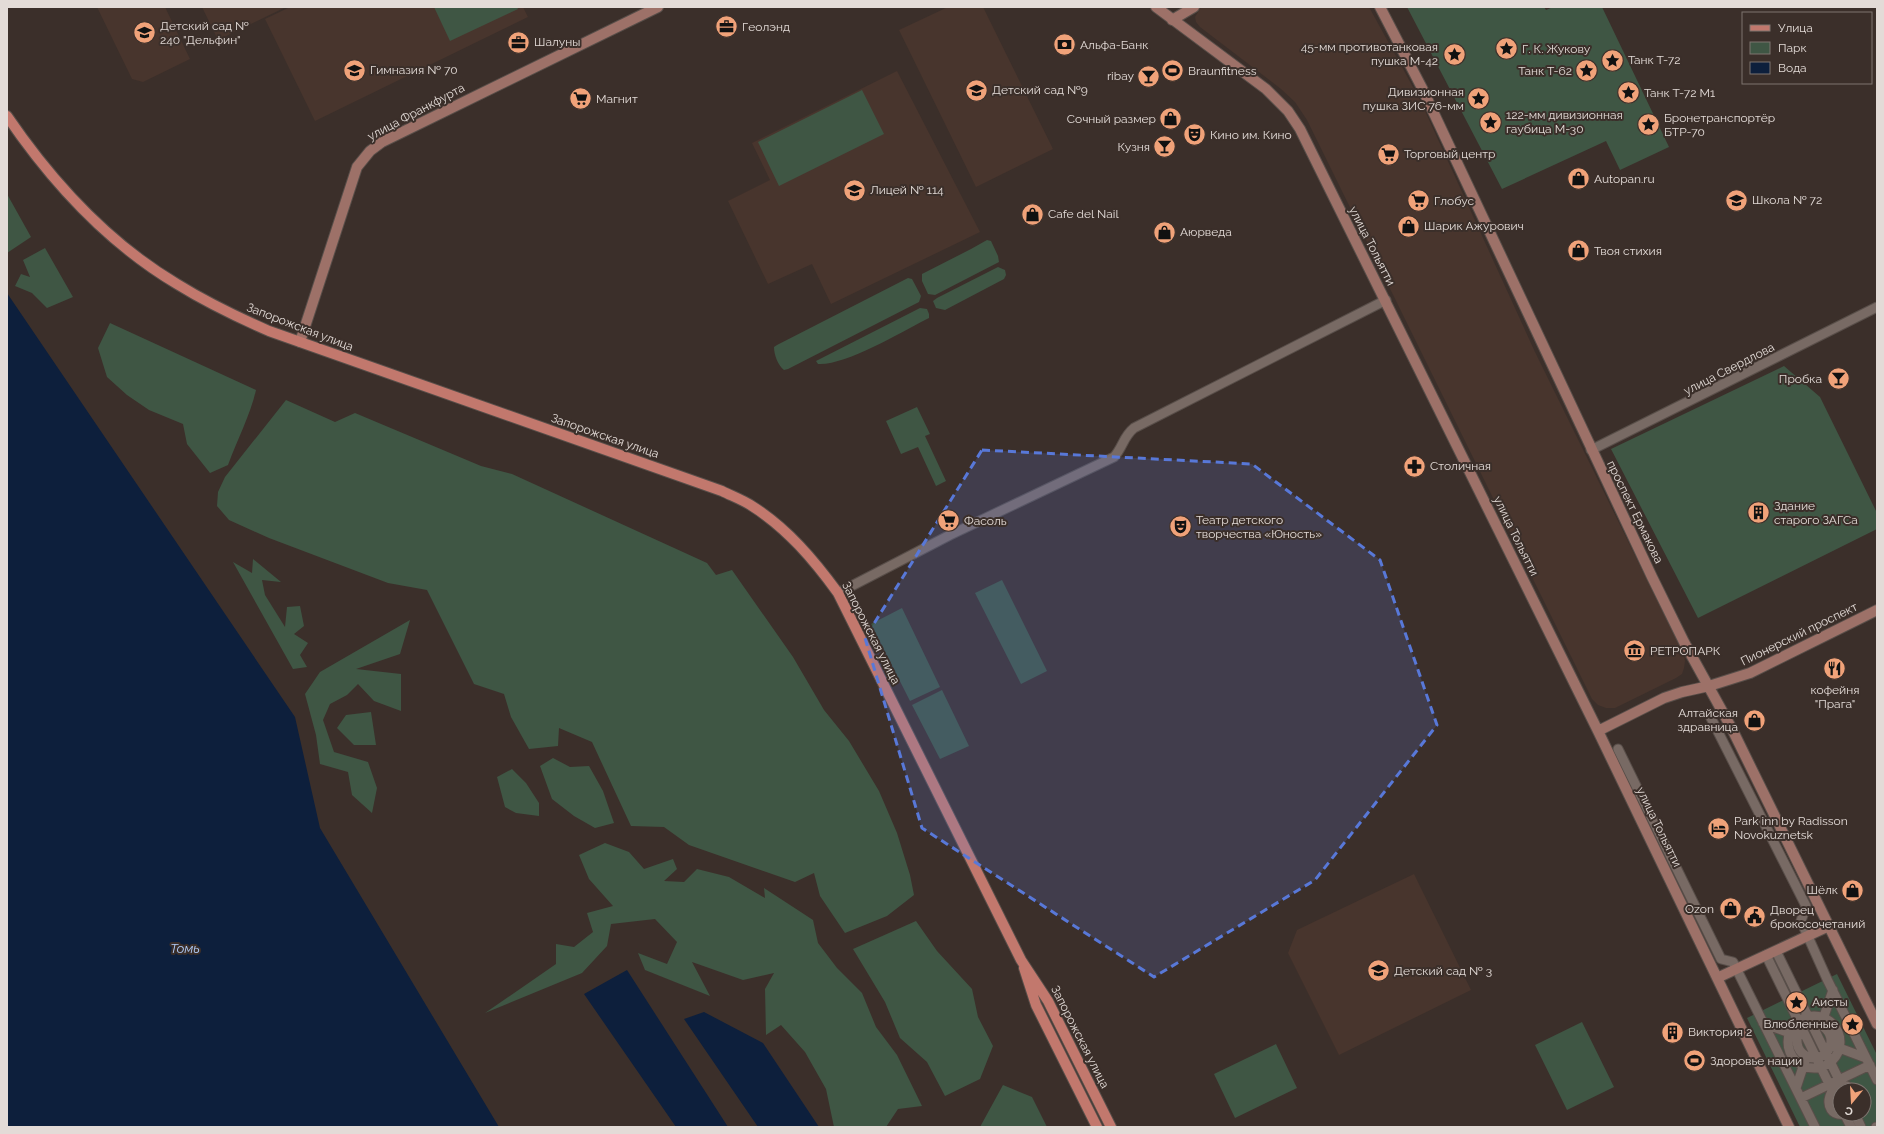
<svg xmlns="http://www.w3.org/2000/svg" width="1884" height="1134" font-family="Raleway,sans-serif">
<style>
.built{fill:#48352d}
.green{fill:#3f5644;fill-rule:evenodd}
.water{fill:#0d1f3c}
.lines{fill:none;stroke-linecap:round;stroke-linejoin:round}
.street-casing{stroke:#584e49;stroke-width:11}
.secondary-casing{stroke:#584e49;stroke-width:12}
.primary-casing{stroke:#584e49;stroke-width:12}
.street{stroke:#786a64;stroke-width:9}
.secondary{stroke:#9d7168;stroke-width:10}
.primary{stroke:#c2786d;stroke-width:10}
.marked{fill:#5878d8;fill-opacity:0.2;stroke:#5878d8;stroke-width:3;stroke-dasharray:8 5;stroke-linejoin:round}
.labels{text-anchor:middle;stroke-width:4;stroke-linejoin:round;paint-order:stroke}
.poi-label{font-size:12px;fill:#e3dbd7;stroke:#3b2f2a;text-anchor:start}
.street-label{font-size:12px;fill:#e3dbd7;stroke:#3b2f2a}
.water-label{font-size:13px;font-style:italic;fill:#b2cffd;stroke:#3b2f2a}
</style>
<rect width="100%" height="100%" fill="#3b2f2a"/>
<path class="built" d="M97,7H165L190,59L143,82L132,79Z
M202,7H286L218,40Z
M290,7H523L528,17L315,121L265,19Z
M948,7H983L1053,149L976,187L899,30Z
M1201,7H1369L1420,100L1535,352L1684,655L1685,661L1684,668L1682,674L1676,678L1615,708H1606L1598,705L1592,699L1307,120L1295,102L1281,89L1200,27L1196,22L1195,17Z
M897,71L980,232L831,304L812,264L768,284L728,201L770,180L752,143Z
M1414,874L1471,990L1339,1055L1288,953L1297,930Z"/>
<path class="green" d="M434,7H517L518,9L450,41Z
M1407,7H1544L1546,10L1553,7H1602L1669,147L1620,170L1606,141L1502,189Z
M862,90L884,134L779,186L758,142Z
M7,194L31,237L7,253Z
M987,240L991,241L998,256L999,262L935,295L928,294L922,281V274L971,249Z
M45,248L73,297L47,308L32,293L15,286L21,274L30,277L23,260Z
M998,267L1005,270L1006,275L1004,279L945,310L936,308L933,301L937,298Z
M908,278L912,279L921,296L919,302L788,369L784,370C778,365 774,355 774,347L777,345Z
M920,308L927,309L929,314V318L925,320C900,333 844,366 818,364L816,361Z
M110,323L256,390C250,416 237,440 228,465L210,473L187,444L183,424L149,410L127,395L107,377L98,348Z
M1784,366L1820,397L1877,513V529L1698,618L1611,449Z
M286,400L335,422L355,413L481,466L512,474L707,563L716,575L732,570L793,657L824,710L849,741L879,791L897,833L910,875L914,895L887,916L845,933L820,896L814,873L795,882L689,845L664,827L631,826L592,742L559,728L558,746L529,749L511,717L504,694L474,684L427,590L388,583L269,538L229,520L217,506L218,492L225,477Z
M917,407L930,434L925,436L946,481L936,486L918,447L901,454L886,421Z
M253,559L281,582L262,580L265,595L285,627L287,607L300,606L304,626L294,634L308,643L300,655L307,667L293,669L233,562L252,573Z
M1002,580L1047,671L1021,684L975,593Z
M902,608L940,687L910,701L871,624Z
M410,620L400,654L356,669L401,674V711L374,701L358,684L347,695L330,704L323,720L334,752L368,762L377,788L372,813L352,795L348,772L320,764L316,735L305,694L320,672Z
M942,690L969,746L940,759L912,705Z
M371,712L376,745H354L337,728L346,715Z
M553,758L570,767L589,766L603,791L614,823L595,828L574,816L552,799L540,766Z
M512,769L526,783L539,803V816L516,813L505,807L497,777Z
M605,843L629,852L644,869L673,859L677,869L664,881L684,882L697,869L729,877L765,898L764,888L813,920L818,943L837,968L862,993L876,1027L897,1055L922,1106L898,1109L886,1127H834L826,1089L805,1052L781,1025L766,1035L765,989L774,973L743,980L692,962L710,996L645,970L638,953L667,964L677,942L655,919L611,924L607,946L582,973L485,1013L556,964V944L574,947L593,932L587,913L613,906L589,879L579,855Z
M916,921L937,951L972,989L978,1017L993,1046L980,1079L945,1096L927,1062L900,1038L885,1002L853,949Z
M1837,974L1877,1055V1127H1800L1747,1018ZM1840,1090H1864V1114H1840Z
M1582,1022L1614,1087L1567,1110L1535,1045Z
M1276,1044L1297,1088L1235,1118L1214,1074Z
M1003,1085L1032,1097L1047,1127H980Z"/>
<path class="water" d="M7,293L295,717L320,828L499,1127H7Z
M627,970L728,1127H676L584,994Z
M704,1012L763,1043L819,1127H758L684,1019Z"/>
<g class="lines">
<defs>
<path id="street" d="M1591,450L1877,307
M838,593L950,535L1114,457C1123,447 1123,437 1134,428L1386,300
M1709,714L1806,906L1801,921L1827,979L1877,1080
M1618,749L1721,959L1733,962L1815,1127
M1776,951L1842,1086
M1766,955L1832,1090
M1788 1042a26 26 0 1 1 52 0a26 26 0 1 1-52 0Z
M1822,1022L1833,990
M1763,1023L1795,1035
M1797 1041a17 17 0 1 1 34 0a17 17 0 1 1-34 0Z
M1834,1046L1866,1058
M1796,1088L1805,1061
M1801,1098L1870,1065
M1846,1114C1815,1119 1832,1069 1852,1090
M1855,1114L1861,1127
M1845,1115L1851,1127
M1876,1127H1877"/>
<path id="secondary" d="M1156,7L1266,89L1288,111L1300,129L1598,731L1789,1127
M1380,7L1422,88L1652,577L1684,642L1732,729L1877,1024
M1172,20L1194,7
M300,342L357,167L370,151L382,142L658,7
M1598,731L1664,698L1682,692L1709,686L1750,673L1877,610
M1717,978L1829,926"/>
<path id="primary" d="M7,116C52,182 108,243 177,284C206,302 237,317 269,331L722,491C732,496 743,500 752,506C787,528 814,560 838,593L1021,960L1048,1001L1111,1127
M1024,968L1036,1005L1097,1127"/>
</defs>
<use href="#street" class="street-casing"/>
<use href="#secondary" class="secondary-casing"/>
<use href="#primary" class="primary-casing"/>
<use href="#street" class="street"/>
<use href="#secondary" class="secondary"/>
<use href="#primary" class="primary"/>
</g>
<path class="marked" d="M982,450L1252,464L1380,560L1437,725L1315,880L1154,977L922,828L865,638Z"/>
<defs>
<symbol id="office-disc" viewBox="-11 -11 22 22"><circle r="9.5" fill="#f0a279" stroke="#3b2f2a"/><path d="M-6-3h4V-5.5h4V-3h4V5H-6ZM-1-4.5V-3h2v-1.5ZM-6 0V1H6V0Z" fill="#111"/></symbol>
<symbol id="school-disc" viewBox="-11 -11 22 22"><circle r="9.5" fill="#f0a279" stroke="#3b2f2a"/><path d="M0-5L7-2L0 1L-7-2ZM-4 1L0 2.5L4 1V4Q0 6-4 4Z" fill="#111"/></symbol>
<symbol id="bank-disc" viewBox="-11 -11 22 22"><circle r="9.5" fill="#f0a279" stroke="#3b2f2a"/><path d="M-6-4H6V4H-6ZM0-2.3a2.3 2.3 0 1 0 0 4.6a2.3 2.3 0 1 0 0-4.6Z" fill="#111"/></symbol>
<symbol id="sight-disc" viewBox="-11 -11 22 22"><circle r="9.5" fill="#f0a279" stroke="#3b2f2a"/><path d="M0-6L1.8-2.2L6-1.7L2.9 1.2L3.7 5.4L0 3.3L-3.7 5.4L-2.9 1.2L-6-1.7L-1.8-2.2Z" fill="#111"/></symbol>
<symbol id="stadium-disc" viewBox="-11 -11 22 22"><circle r="9.5" fill="#f0a279" stroke="#3b2f2a"/><path d="M0-5a6.5 5 0 1 0 0 10a6.5 5 0 1 0 0-10ZM-3.5-1.8h7v3.6h-7Z" fill="#111"/></symbol>
<symbol id="bar-disc" viewBox="-11 -11 22 22"><circle r="9.5" fill="#f0a279" stroke="#3b2f2a"/><path d="M-6-5H6L.8 .8V4.5H3.5V6h-7V4.5H-.8V.8Z" fill="#111"/></symbol>
<symbol id="supermarket-disc" viewBox="-11 -11 22 22"><circle r="9.5" fill="#f0a279" stroke="#3b2f2a"/><path d="M-6-5.5h2.5l.6 2H6L4.5 2H-2.5L-4.4-4H-6ZM-1.5 3.2a1.3 1.3 0 1 0 .1 0ZM3 3.2a1.3 1.3 0 1 0 .1 0Z" fill="#111"/></symbol>
<symbol id="shop-disc" viewBox="-11 -11 22 22"><circle r="9.5" fill="#f0a279" stroke="#3b2f2a"/><path d="M-5-2.5h2.3a2.7 3.5 0 0 1 5.4 0H5L5.5 6h-11ZM-1.5-2.5h3a1.5 2.3 0 0 0-3 0Z" fill="#111"/></symbol>
<symbol id="theatre-disc" viewBox="-11 -11 22 22"><circle r="9.5" fill="#f0a279" stroke="#3b2f2a"/><path d="M-5-5.5Q0-4 5-5.5V0Q5 5 0 6Q-5 5-5 0ZM-3.3-2.5H-1v1.5H-3.3ZM1-2.5H3.3v1.5H1ZM-2.8 1Q0 5.5 2.8 1Z" fill="#111"/></symbol>
<symbol id="pharmacy-disc" viewBox="-11 -11 22 22"><circle r="9.5" fill="#f0a279" stroke="#3b2f2a"/><path d="M-2-6h4v4h4v4h-4v4h-4v-4h-4v-4h4Z" fill="#111"/></symbol>
<symbol id="building-disc" viewBox="-11 -11 22 22"><circle r="9.5" fill="#f0a279" stroke="#3b2f2a"/><path d="M-4-6H4V6H1V3H-1V6H-4ZM-2.5-4.3h1.7v1.8h-1.7ZM.8-4.3h1.7v1.8H.8ZM-2.5-1h1.7V.8h-1.7ZM.8-1h1.7V.8H.8Z" fill="#111"/></symbol>
<symbol id="museum-disc" viewBox="-11 -11 22 22"><circle r="9.5" fill="#f0a279" stroke="#3b2f2a"/><path d="M0-6L6-3V-2H-6V-3ZM-5-1h2V3h-2ZM-1-1h2V3h-2ZM3-1h2V3H3ZM-6 4H6V6H-6Z" fill="#111"/></symbol>
<symbol id="restaurant-disc" viewBox="-11 -11 22 22"><circle r="9.5" fill="#f0a279" stroke="#3b2f2a"/><path d="M-5-6h1v4h1v-4h1v4h1v-4h1v5L-1.5 .5V6h-2V.5L-5-1ZM5-6V6H3V1.5H1.5Q1.5-4 5-6Z" fill="#111"/></symbol>
<symbol id="hotel-disc" viewBox="-11 -11 22 22"><circle r="9.5" fill="#f0a279" stroke="#3b2f2a"/><path d="M-6-4.5h1.5V1H6V5H4.5V3h-9V5H-6ZM-4 0a1.8 1.8 0 1 1 3.6 0ZM.5 0V-2.5h3Q6-2.5 6 0Z" fill="#111"/></symbol>
<symbol id="civic-disc" viewBox="-11 -11 22 22"><circle r="9.5" fill="#f0a279" stroke="#3b2f2a"/><path d="M-.6-6.5H3V-4.5H.6V-3L4-1V1h2V6H-6V1h2V-1L-.6-3ZM-1.2 2.5V6h2.4V2.5Z" fill="#111"/></symbol>
</defs>
<g fill-rule="evenodd">
<use href="#office-disc" x="714" y="14" width="25" height="25"/>
<use href="#school-disc" x="132" y="20" width="25" height="25"/>
<use href="#office-disc" x="506" y="30" width="25" height="25"/>
<use href="#bank-disc" x="1052" y="32" width="25" height="25"/>
<use href="#sight-disc" x="1494" y="36" width="25" height="25"/>
<use href="#sight-disc" x="1442" y="42" width="25" height="25"/>
<use href="#sight-disc" x="1600" y="48" width="25" height="25"/>
<use href="#school-disc" x="342" y="58" width="25" height="25"/>
<use href="#stadium-disc" x="1160" y="58" width="25" height="25"/>
<use href="#sight-disc" x="1574" y="58" width="25" height="25"/>
<use href="#bar-disc" x="1136" y="64" width="25" height="25"/>
<use href="#school-disc" x="964" y="78" width="25" height="25"/>
<use href="#sight-disc" x="1616" y="80" width="25" height="25"/>
<use href="#supermarket-disc" x="568" y="86" width="25" height="25"/>
<use href="#sight-disc" x="1466" y="86" width="25" height="25"/>
<use href="#shop-disc" x="1158" y="106" width="25" height="25"/>
<use href="#sight-disc" x="1478" y="110" width="25" height="25"/>
<use href="#sight-disc" x="1636" y="112" width="25" height="25"/>
<use href="#theatre-disc" x="1182" y="122" width="25" height="25"/>
<use href="#bar-disc" x="1152" y="134" width="25" height="25"/>
<use href="#supermarket-disc" x="1376" y="142" width="25" height="25"/>
<use href="#shop-disc" x="1566" y="166" width="25" height="25"/>
<use href="#school-disc" x="842" y="178" width="25" height="25"/>
<use href="#school-disc" x="1724" y="188" width="25" height="25"/>
<use href="#supermarket-disc" x="1406" y="188" width="25" height="25"/>
<use href="#shop-disc" x="1020" y="202" width="25" height="25"/>
<use href="#shop-disc" x="1396" y="214" width="25" height="25"/>
<use href="#shop-disc" x="1152" y="220" width="25" height="25"/>
<use href="#shop-disc" x="1566" y="238" width="25" height="25"/>
<use href="#bar-disc" x="1826" y="366" width="25" height="25"/>
<use href="#pharmacy-disc" x="1402" y="454" width="25" height="25"/>
<use href="#building-disc" x="1746" y="500" width="25" height="25"/>
<use href="#supermarket-disc" x="936" y="508" width="25" height="25"/>
<use href="#theatre-disc" x="1168" y="514" width="25" height="25"/>
<use href="#museum-disc" x="1622" y="638" width="25" height="25"/>
<use href="#restaurant-disc" x="1822" y="656" width="25" height="25"/>
<use href="#shop-disc" x="1742" y="708" width="25" height="25"/>
<use href="#hotel-disc" x="1706" y="816" width="25" height="25"/>
<use href="#shop-disc" x="1840" y="878" width="25" height="25"/>
<use href="#shop-disc" x="1718" y="896" width="25" height="25"/>
<use href="#civic-disc" x="1742" y="904" width="25" height="25"/>
<use href="#school-disc" x="1366" y="958" width="25" height="25"/>
<use href="#sight-disc" x="1784" y="990" width="25" height="25"/>
<use href="#sight-disc" x="1840" y="1012" width="25" height="25"/>
<use href="#building-disc" x="1660" y="1020" width="25" height="25"/>
<use href="#stadium-disc" x="1682" y="1048" width="25" height="25"/>
</g>
<g class="labels">
<g class="poi-label">
<text x="160" y="30">Детский сад №<tspan x="160" dy="14">240 "Дельфин"</tspan></text>
<text x="742" y="31">Геолэнд</text>
<text x="534" y="46">Шалуны</text>
<text x="1080" y="49">Альфа-Банк</text>
<text x="1438" y="51" text-anchor="end">45-мм противотанковая<tspan x="1438" dy="14">пушка М-42</tspan></text>
<text x="1522" y="53">Г. К. Жукову</text>
<text x="1628" y="64">Танк Т-72</text>
<text x="370" y="74">Гимназия № 70</text>
<text x="1188" y="75">Braunfitness</text>
<text x="1572" y="75" text-anchor="end">Танк Т-62</text>
<text x="1134" y="80" text-anchor="end">ribay</text>
<text x="992" y="94">Детский сад №9</text>
<text x="1464" y="96" text-anchor="end">Дивизионная<tspan x="1464" dy="14">пушка ЗИС 76-мм</tspan></text>
<text x="1644" y="97">Танк Т-72 М1</text>
<text x="596" y="103">Магнит</text>
<text x="1506" y="119">122-мм дивизионная<tspan x="1506" dy="14">гаубица М-30</tspan></text>
<text x="1664" y="122">Бронетранспортёр<tspan x="1664" dy="14">БТР-70</tspan></text>
<text x="1156" y="123" text-anchor="end">Сочный размер</text>
<text x="1210" y="139">Кино им. Кино</text>
<text x="1150" y="151" text-anchor="end">Кузня</text>
<text x="1404" y="158">Торговый центр</text>
<text x="1594" y="183">Autopan.ru</text>
<text x="870" y="194">Лицей № 114</text>
<text x="1752" y="204">Школа № 72</text>
<text x="1434" y="205">Глобус</text>
<text x="1048" y="218">Cafe del Nail</text>
<text x="1424" y="230">Шарик Ажурович</text>
<text x="1180" y="236">Аюрведа</text>
<text x="1594" y="255">Твоя стихия</text>
<text x="1822" y="383" text-anchor="end">Пробка</text>
<text x="1430" y="470">Столичная</text>
<text x="1774" y="510">Здание<tspan x="1774" dy="14">старого ЗАГСа</tspan></text>
<text x="1196" y="524">Театр детского<tspan x="1196" dy="14">творчества «Юность»</tspan></text>
<text x="964" y="525">Фасоль</text>
<text x="1650" y="655">РЕТРОПАРК</text>
<text x="1835" y="694" text-anchor="middle">кофейня<tspan x="1835" dy="14">"Прага"</tspan></text>
<text x="1738" y="717" text-anchor="end">Алтайская<tspan x="1738" dy="14">здравница</tspan></text>
<text x="1734" y="825">Park inn by Radisson<tspan x="1734" dy="14">Novokuznetsk</tspan></text>
<text x="1838" y="894" text-anchor="end">Шёлк</text>
<text x="1714" y="913" text-anchor="end">Ozon</text>
<text x="1770" y="914">Дворец<tspan x="1770" dy="14">брокосочетаний</tspan></text>
<text x="1394" y="975">Детский сад № 3</text>
<text x="1812" y="1006">Аисты</text>
<text x="1838" y="1028" text-anchor="end">Влюбленные</text>
<text x="1688" y="1036">Виктория 2</text>
<text x="1710" y="1065">Здоровье нации</text>
</g>
<g class="street-label">
<text transform="translate(416 112) rotate(-28)" y="4">улица Франкфурта</text>
<text transform="translate(1372 246) rotate(63)" y="4">улица Тольятти</text>
<text transform="translate(300 327) rotate(21)" y="4">Запорожская улица</text>
<text transform="translate(1729 369) rotate(-27)" y="4">улица Свердлова</text>
<text transform="translate(605 436) rotate(19)" y="4">Запорожская улица</text>
<text transform="translate(1635 512) rotate(64)" y="4">проспект Ермакова</text>
<text transform="translate(1516 536) rotate(64)" y="4">улица Тольятти</text>
<text transform="translate(871 633) rotate(63)" y="4">Запорожская улица</text>
<text transform="translate(1799 634) rotate(-26)" y="4">Пионерский проспект</text>
<text transform="translate(1659 827) rotate(64)" y="4">улица Тольятти</text>
<text transform="translate(1080 1037) rotate(63)" y="4">Запорожская улица</text>
</g>
<g class="water-label">
<text x="185" y="953">Томь</text>
</g>
</g>
<rect width="1884" height="1134" fill="none" stroke="#e3dbd7" stroke-width="16"/>
<rect x="1742" y="12" width="130" height="72" fill="#3b2f2a" stroke="#7e746f"/>
<rect x="1750" y="25" width="20" height="6" fill="#c2786d" stroke="#7e746f"/>
<text x="1778" y="32" font-size="12" fill="#e3dbd7">Улица</text>
<rect x="1750" y="42" width="20" height="12" fill="#3f5644" stroke="#7e746f"/>
<text x="1778" y="52" font-size="12" fill="#e3dbd7">Парк</text>
<rect x="1750" y="62" width="20" height="12" fill="#0d1f3c" stroke="#7e746f"/>
<text x="1778" y="72" font-size="12" fill="#e3dbd7">Вода</text>
<g transform="translate(1852 1102) rotate(198)"><circle r="19" fill="#3b2f2a" stroke="#7e746f"/>
<path d="M0-3L7 15L0 10L-7 15Z" fill="#f0a279"/>
<text y="-6" font-size="11" font-weight="bold" text-anchor="middle" fill="#e3dbd7">С</text>
</g>
</svg>
